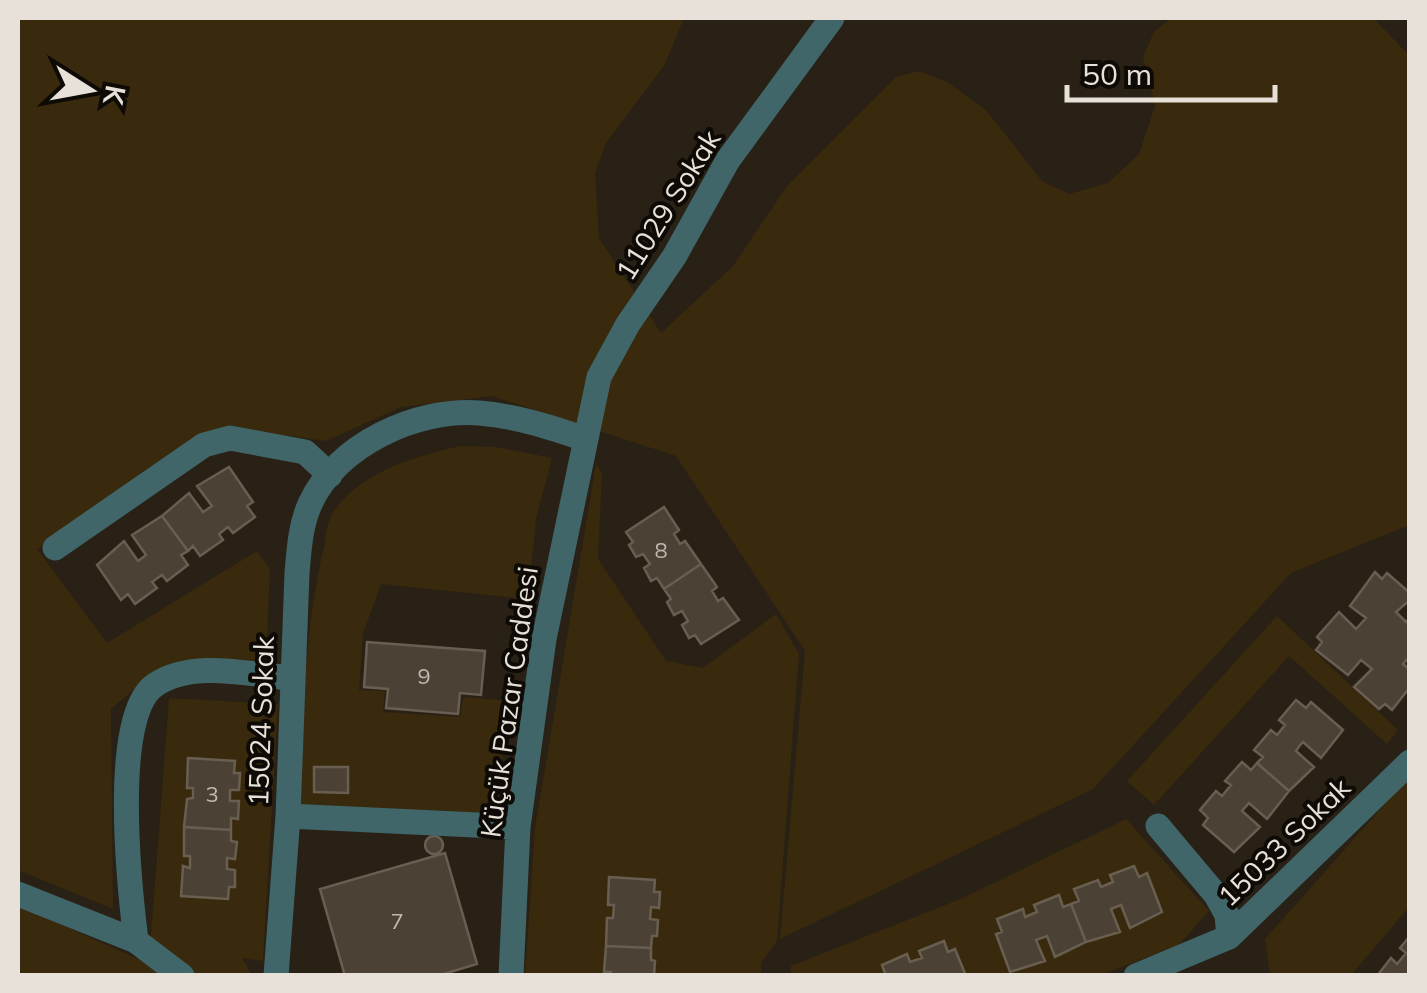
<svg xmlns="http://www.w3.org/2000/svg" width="1427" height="993" font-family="Mulish,sans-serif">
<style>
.green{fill:#39290d}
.building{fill:#4b4235;stroke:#685f51;stroke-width:2.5}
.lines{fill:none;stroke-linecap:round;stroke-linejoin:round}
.minor{stroke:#40666a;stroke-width:25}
.labels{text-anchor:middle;stroke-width:8;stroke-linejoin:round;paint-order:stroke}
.number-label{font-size:22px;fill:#c0b9b0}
.street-label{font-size:28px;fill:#e7e1d9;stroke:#0e0b06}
</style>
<rect width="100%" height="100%" fill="#292115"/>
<path class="green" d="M18,18H684L664,66L606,143L595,173L599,238L661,333L733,266L787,186L896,77L919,71L947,82L986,110L1042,181L1069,194L1108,183L1139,154L1155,106L1143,57L1154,32L1171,18H1373L1409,55V525L1291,573L1093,789L780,939L805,651L676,456L492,396L401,407L326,441L224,427L37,549L107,643L257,551L270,569L266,662L193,660L150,676L111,709L113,909L18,870Z
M460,446L496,447L552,458L536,519L528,599L381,584L363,634L359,690L385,691L383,712L460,717L463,697L510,701L495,813L301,806C302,720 304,631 324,547C326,536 327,520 334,511C364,470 414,457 460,446Z
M596,464L602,474L598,559L666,661L703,668L776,614L799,654L777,941L761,963V975L525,976L535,828Z
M1277,616L1398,730L1387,744L1289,656L1154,805L1127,781Z
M169,698L278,704L263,961L242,958L252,975H192L150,949Z
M1409,777V907L1351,975H1270L1265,939Z
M1126,819L1209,911L1179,945L1101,975L790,976L791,966L963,898Z
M18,905L140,960L162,975H19Z"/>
<path class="building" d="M229,467L253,502L247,506L255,517L233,533L228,527L219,534L223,540L200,556L193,546L188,551L162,516L189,493L203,512L212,506L197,486Z
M664,507L679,530L674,534L680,544L685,541L701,564L664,589L657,578L651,581L644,568L650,564L643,554L636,557L629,545L633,542L626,532Z
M162,516L188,551L181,555L188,565L167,581L162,575L152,582L157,588L135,604L128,594L121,600L97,565L124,541L138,561L146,555L132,535Z
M701,564L717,587L712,591L718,601L723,598L739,620L701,644L695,635L689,638L682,625L688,621L682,611L674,615L667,602L671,599L664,589Z
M1375,572L1382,579L1387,573L1410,593V600L1396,612L1406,622L1410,618V656L1403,664L1410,670V687L1392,710L1385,704L1379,709L1354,687L1372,669L1361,660L1348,675L1316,650L1322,642L1317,637L1339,612L1356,629L1366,618L1350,606Z
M367,642L485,651L481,695L460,693L458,714L386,708L388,689L364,687Z
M1296,700L1306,708L1311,702L1343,730L1321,758L1303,742L1300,745L1296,751L1314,767L1289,791L1257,763L1263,757L1254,750L1271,730L1277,735L1285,725L1279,720Z
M188,758L235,761L234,773H240L239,790H230V801H239L238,819L231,818V830L184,827L187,799L193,798V788H187Z
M1242,762L1251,770L1257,763L1289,791L1267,819L1249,803L1242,811L1260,827L1234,852L1203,825L1208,818L1200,810L1216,791L1222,796L1231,785L1225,781Z
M314,767H348V793L314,792Z
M184,827L231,830V841L237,842L235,859L227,858V869L235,870V887H229L228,899L181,896L183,866L190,868V856H184Z
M425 845a9 9 0 1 1 18 0a9 9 0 1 1-18 0Z
M445,853L477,964L437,976H345L320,889Z
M1134,866L1139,877L1147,873L1162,912L1130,928L1121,905L1111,909L1120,932L1086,942L1071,904L1079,901L1074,889L1098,880L1101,887L1113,882L1110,875Z
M609,877L655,880L654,892H660L659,908L651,907L650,919L658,920L657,936H652L651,948L606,946L607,918H613L614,905H608Z
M1059,895L1063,907L1071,904L1086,942L1055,957L1047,936L1036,940L1045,961L1010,972L996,934L1002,932L997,919L1023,909L1025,917L1037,912L1034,905Z
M1410,936V976H1377L1391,958L1397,964L1406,953L1400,948Z
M944,941L948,952L955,949L966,976H886L882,965L907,954L910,962L922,958L919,951Z
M606,946L651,948V960L655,961L654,976H611V972H604Z"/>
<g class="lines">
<path class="minor" d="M55,548L204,445L230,438L305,452L330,475
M288,816L518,827
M1158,826L1216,895L1227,915L1229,937
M18,894L136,941L182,976
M136,941C130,892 110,715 155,685C193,659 250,675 292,678
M276,976L288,816L297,573C299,551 300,526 310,504C336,445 417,408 479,413C516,416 550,427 585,439
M511,976L518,827L544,639L599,377L628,324L674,257L728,160L832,18
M1136,976L1229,937L1410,762"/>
</g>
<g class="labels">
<g class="number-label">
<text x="661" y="558">8</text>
<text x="424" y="684">9</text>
<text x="212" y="802">3</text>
<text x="397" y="929">7</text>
</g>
<g class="street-label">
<text transform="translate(668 205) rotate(-58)" y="10">11029 Sokak</text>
<text transform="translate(509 702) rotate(-82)" y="10">Küçük Pazar Caddesi</text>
<text transform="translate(261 721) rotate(-88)" y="10">15024 Sokak</text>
<text transform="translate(1284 842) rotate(-44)" y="10">15033 Sokak</text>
</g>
</g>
<rect width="1427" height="993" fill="none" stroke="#e7e1d9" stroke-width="40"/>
<g transform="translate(90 90) rotate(101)" stroke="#0e0b06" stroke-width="8" paint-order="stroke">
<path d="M0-8L18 38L0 25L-18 38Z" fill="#e7e1d9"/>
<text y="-15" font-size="28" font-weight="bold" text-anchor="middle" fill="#e7e1d9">K</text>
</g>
<path d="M1067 85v15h208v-15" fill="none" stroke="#e7e1d9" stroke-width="5"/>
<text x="1082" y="85" font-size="30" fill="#e7e1d9" stroke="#0e0b06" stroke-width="8" paint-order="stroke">50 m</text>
</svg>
